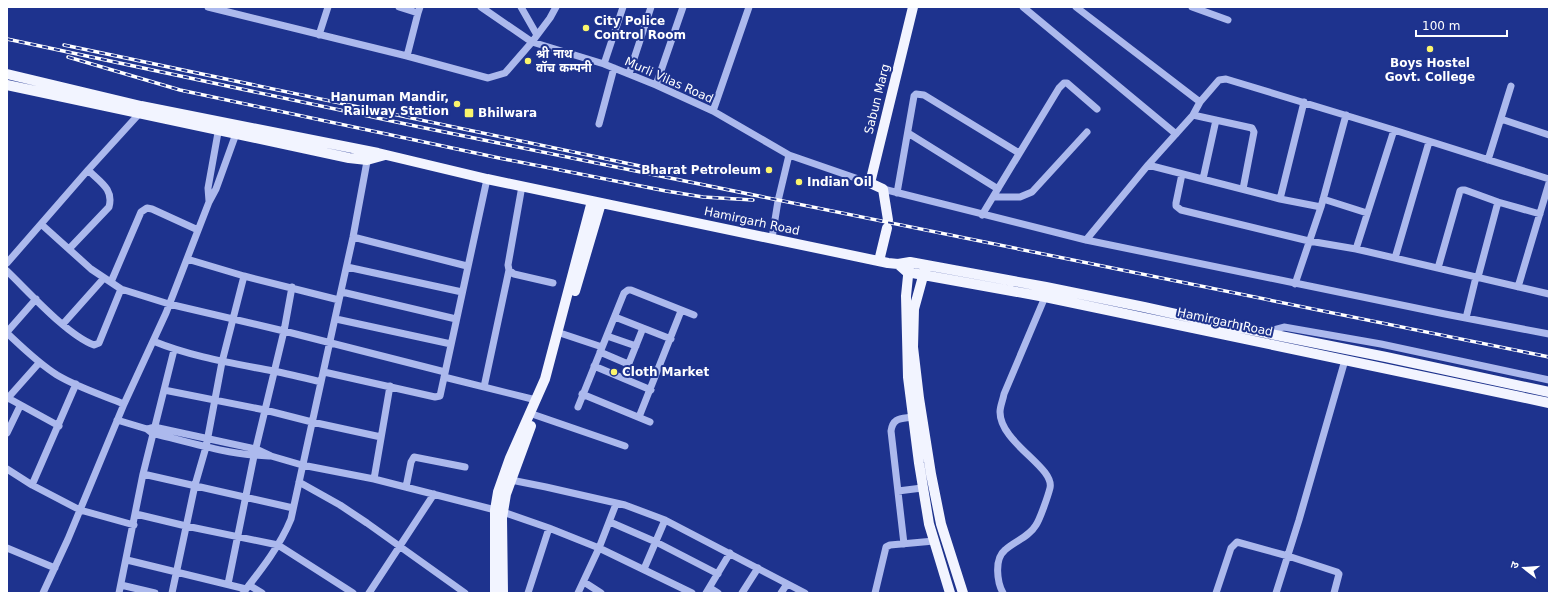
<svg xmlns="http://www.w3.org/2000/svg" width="1556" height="600" font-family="'DejaVu Sans','Noto Sans Devanagari',sans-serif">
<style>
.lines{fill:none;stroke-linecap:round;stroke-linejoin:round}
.minor{stroke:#acb9ed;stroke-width:7}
.major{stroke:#f2f4ff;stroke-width:10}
.rail-casing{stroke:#fff;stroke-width:3.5}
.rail{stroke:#1e338e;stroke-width:2;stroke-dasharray:6;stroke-linecap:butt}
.poi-dot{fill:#fbf56c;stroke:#1e338e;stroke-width:1.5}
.labels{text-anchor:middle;stroke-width:4;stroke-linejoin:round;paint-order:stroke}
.poi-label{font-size:12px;font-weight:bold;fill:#fff;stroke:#1e338e;text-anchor:start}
.street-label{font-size:12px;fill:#fff;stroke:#1e338e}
</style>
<rect width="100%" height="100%" fill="#1e338e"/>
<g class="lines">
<path class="minor" d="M208,7L407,56L488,78L505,73L532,42L550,18L556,7
M399,7L418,13L420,7
M481,7L532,42L604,64L656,85L713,111L789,155L870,183
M521,7L537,35
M1023,7L1176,134
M1076,7L1200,102
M1192,7L1228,20
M319,35L328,7
M407,56L418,13
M604,64L623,7
M629,74L651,7
M656,85L683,7
M713,111L749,7
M1193,115L1252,128L1254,132L1243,189
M1501,119L1549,135
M599,124L614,68
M908,133L998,189
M1488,160L1511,86
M1148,165L1280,199L1321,207L1295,284
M1182,174L1176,203V206L1181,210L1309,241L1356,249L1549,294
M1203,179L1216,120
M522,186L508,265L509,270L514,274L553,283
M883,189L1086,240L1445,314L1549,334
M897,193L914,96L916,94L924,95L1019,153
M993,197H1020L1032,192L1087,132
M1280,199L1304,102
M1323,199L1367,213
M209,201L208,188L219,127
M1321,207L1346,115
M982,215L1059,88L1064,83H1067L1097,109
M41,224L91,269L121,289L169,304L284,331L445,372
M353,237L467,266
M772,238L778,201L789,155
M1086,240L1148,165L1193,115L1200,102L1219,80L1226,79L1394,130L1549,179
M69,249L109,207C114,189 100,182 88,170
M1356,249L1394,130
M1395,258L1429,142
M7,263L88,170L139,114
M347,267L462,292
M1438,268L1460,191L1462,190H1465L1498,202
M7,271C29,292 67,335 94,345L99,343L121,289
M244,276L339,300L353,237L368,156
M1478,277L1498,202L1540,214
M111,282L141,212L147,208L152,209L198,230
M1518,287L1549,183
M342,292L456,319
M615,317L671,339
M1466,318L1476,277
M336,319L451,344
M63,324L104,278
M7,332L36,299
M7,333C23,348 38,363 57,375C77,387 102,395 124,404
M563,334L602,347
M1267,335L1270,331L1284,327L1381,344L1549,380
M607,336L636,346
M153,341C192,357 232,363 273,371C289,374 305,378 321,382
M600,352L628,364
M594,366L651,390
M324,372L435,397L440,396L487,179
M444,377L536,400
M623,378L643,328
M484,387L509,270
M164,390L265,410L312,422L381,437
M582,394L650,422
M8,398L59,426
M7,399L39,363
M578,407L624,293L628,290H631L694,315
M535,415L625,446
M639,417L681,311
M117,420L147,429L152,433C191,443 230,455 269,456
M147,429L154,427L256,449L271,456L302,465L374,479L503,512L549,528L599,548L692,593
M7,433L20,406
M7,469L32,485L80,510L134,525
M143,474L293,508
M374,479L390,386
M511,480L546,487L625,505L665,520L805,593
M299,482L340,505L367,523L465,593
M32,485L76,384
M406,487L411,462L414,457L465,467
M898,491L922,488
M136,514L186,526L278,545L353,593
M610,522L656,542L718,574
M904,544L891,431C893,417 901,419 913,417
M7,548L55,568
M127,560L246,589
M644,569L665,520
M584,582L601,593
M228,584L254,456L284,331L292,287
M121,585L155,593
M249,585L262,593
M710,588L718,593
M43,593L68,539L124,404L166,313L209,202L216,189L237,131
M119,593L143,474L174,350
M172,593L195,485L206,447L222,362L244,276L187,259
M243,593C261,570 280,546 291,519L339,300
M369,593L434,494
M528,593L549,528
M578,593L599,548L616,504
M706,593L730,553
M742,593L758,568
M781,593L787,584
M875,593L886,547L890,545L934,541
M1003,593C997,582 994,559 1005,550C1015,541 1029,537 1036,525C1040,519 1048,496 1050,488C1055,467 1000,443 1000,412C1000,406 1003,400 1004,394L1045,297
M1216,593L1231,548L1237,542L1288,556L1337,572L1339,574L1334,593
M1276,593L1299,520L1345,360"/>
<path class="major" d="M7,74L141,106L378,153L487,179L888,263L898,264L910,262L1046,287L1144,307L1221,324L1386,357L1549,392
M7,85L349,158L367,160L385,155
M888,220L883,189L870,183L913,7
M879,261L887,228
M898,264L907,272L1045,297L1549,403
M909,266L906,296L908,377L919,463L929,524L950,593
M925,269L914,309L913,347L919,398L931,474L941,524L963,593
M575,291L601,203
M495,593V510L498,492L510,458L545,379L592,201
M503,593L502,518L506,494L531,426"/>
<defs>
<path id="rail" d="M7,39L415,126L1549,357
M64,45L678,174
M68,57L180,90L499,158L666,191L703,197L753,200"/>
</defs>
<use href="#rail" class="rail-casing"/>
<use href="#rail" class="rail"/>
</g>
<g class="poi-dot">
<circle cx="586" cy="28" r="4"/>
<circle cx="1430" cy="49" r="4"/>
<circle cx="528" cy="61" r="4"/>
<circle cx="457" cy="104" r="4"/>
<rect x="464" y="108" width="10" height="10" rx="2"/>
<circle cx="769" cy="170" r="4"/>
<circle cx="799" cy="182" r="4"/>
<circle cx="614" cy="372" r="4"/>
</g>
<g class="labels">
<g class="poi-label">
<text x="594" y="25">City Police<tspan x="594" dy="14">Control Room</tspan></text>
<text x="536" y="58">श्री नाथ<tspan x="536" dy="14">वॉच कम्पनी</tspan></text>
<text x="1430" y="67" text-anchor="middle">Boys Hostel<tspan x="1430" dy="14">Govt. College</tspan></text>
<text x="449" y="101" text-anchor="end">Hanuman Mandir,<tspan x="449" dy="14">Railway Station</tspan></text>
<text x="478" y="117">Bhilwara</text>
<text x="761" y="174" text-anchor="end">Bharat Petroleum</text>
<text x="807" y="186">Indian Oil</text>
<text x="622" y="376">Cloth Market</text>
</g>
<g class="street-label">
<text transform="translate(669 80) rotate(24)" y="4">Murli Vilas Road</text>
<text transform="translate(877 99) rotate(-76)" y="4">Sabun Marg</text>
<text transform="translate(752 221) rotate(12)" y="4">Hamirgarh Road</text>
<text transform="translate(1225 322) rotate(12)" y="4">Hamirgarh Road</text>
</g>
</g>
<rect width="1556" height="600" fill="none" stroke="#ffffff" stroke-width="16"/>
<g transform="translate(1524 568) rotate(287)" stroke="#1e338e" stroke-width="3" paint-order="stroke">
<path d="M0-3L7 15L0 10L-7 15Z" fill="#ffffff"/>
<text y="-6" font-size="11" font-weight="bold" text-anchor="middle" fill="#ffffff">उ</text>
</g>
<path d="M1416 30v6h91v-6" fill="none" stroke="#ffffff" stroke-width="2"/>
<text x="1422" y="30" font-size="12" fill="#ffffff" stroke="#1e338e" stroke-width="3" paint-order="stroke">100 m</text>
</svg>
